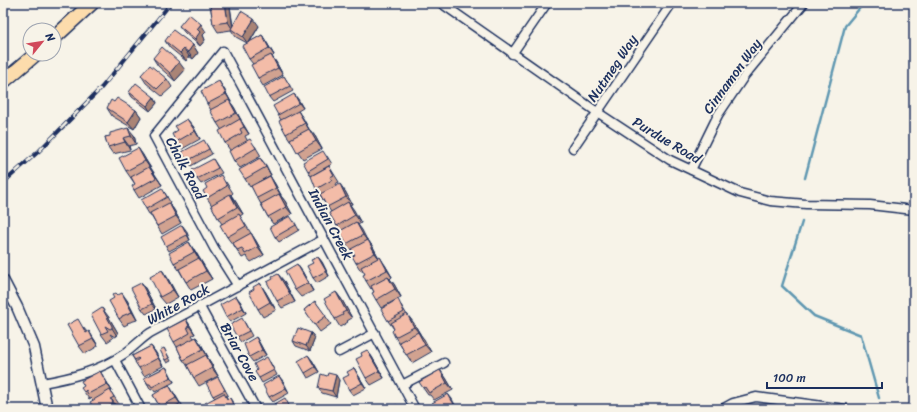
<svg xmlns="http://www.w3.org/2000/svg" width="917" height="412" font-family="Sriracha,sans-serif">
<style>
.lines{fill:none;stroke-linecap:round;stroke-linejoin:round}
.stream{stroke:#5f97b1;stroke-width:2.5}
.minor-casing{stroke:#1b2f5e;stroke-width:11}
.tertiary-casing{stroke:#1b2f5e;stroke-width:13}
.primary-casing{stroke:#1b2f5e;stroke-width:16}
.minor{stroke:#f7f3e8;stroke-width:8}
.tertiary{stroke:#f7f3e8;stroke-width:10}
.primary{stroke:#fcdcac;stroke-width:13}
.rail-casing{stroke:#1b2f5e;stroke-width:4}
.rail{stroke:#f7f3e8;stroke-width:2.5;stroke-dasharray:8;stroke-linecap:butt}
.wall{fill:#d1a290;stroke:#1b2f5e}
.shaded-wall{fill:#aa8476;stroke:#1b2f5e}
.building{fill:#f3bca8;stroke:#1b2f5e}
.labels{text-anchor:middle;stroke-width:4;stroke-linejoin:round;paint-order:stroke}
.street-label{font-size:14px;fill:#1b2f5e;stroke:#f7f3e8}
</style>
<rect width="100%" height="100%" fill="#f7f3e8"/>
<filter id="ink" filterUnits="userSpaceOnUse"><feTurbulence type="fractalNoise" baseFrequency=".025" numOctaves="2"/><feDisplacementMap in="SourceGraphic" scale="8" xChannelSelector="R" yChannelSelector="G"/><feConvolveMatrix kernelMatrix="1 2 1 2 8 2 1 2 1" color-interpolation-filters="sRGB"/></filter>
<g filter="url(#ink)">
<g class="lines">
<path class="stream" d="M805,178L845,26L864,3
M802,222L782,286L814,316L861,335L879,398"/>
<defs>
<path id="minor" d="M441,3L597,112L670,160L740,193L770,201L806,204L870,205L914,210
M512,54L547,3
M573,148L672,3
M691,170L718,115L745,75L804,3
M238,286L214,248L154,136L223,51L415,409
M200,307L256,409
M339,352L375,333
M115,360L141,409
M42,383C71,378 99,371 124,354C133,348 141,339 150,333L324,239
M402,385L444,363
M722,409L733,403L756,397L845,409"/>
<path id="tertiary" d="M3,280L17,307L34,347L47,409"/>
<path id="primary" d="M54,38L92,3
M3,82L36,54"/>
</defs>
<use href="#minor" class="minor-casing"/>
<use href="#tertiary" class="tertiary-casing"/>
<use href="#primary" class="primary-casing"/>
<use href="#minor" class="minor"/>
<use href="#tertiary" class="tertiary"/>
<use href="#primary" class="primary"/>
<defs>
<path id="rail" d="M3,183L39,151L102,87L171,3"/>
</defs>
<use href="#rail" class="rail-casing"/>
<use href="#rail" class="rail"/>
</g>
<path class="wall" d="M210,3H228L230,6L233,26H259L250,42L262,35L267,43L274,55L272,57L276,62L283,75L263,86L258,78L253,64L249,59L247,43L236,37L231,30L218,32L213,24Z
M179,26L206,32L203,35L205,40L200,46L185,33Z
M165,41L193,45L198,53L193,59L189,56L186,61L170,48Z
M153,58L185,70L175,81L158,66Z
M141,75L167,79L172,87L162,96L146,83Z
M284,76L293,91L273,102L269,97Z
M224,89L231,102H230L234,107L241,120V121L249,134L245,136L247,140L255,146L261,156L240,168L234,161L230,150L225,143L221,129L217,123L211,110L207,104Z
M129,92L154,97L157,103L150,111L132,97Z
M294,94L303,108L298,111L309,129L315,136L322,149L303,159L286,134L281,120L278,115Z
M114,102L136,110L141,117L134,129L112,116L107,108Z
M193,126L200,139L182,149L176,142L178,130Z
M134,135L136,144L129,146L130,150L113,154L108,147L105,137Z
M207,145L212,154L191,166L187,161Z
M138,148L162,185L139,198L134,190L135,184L126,171Z
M327,156L332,164L311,176L308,171Z
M260,158L271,175L257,183L270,176L275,184L281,195V196L285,201L292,214L273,224L268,217L251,186L250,187L245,179Z
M213,159L222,173L201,184L197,179Z
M329,166L339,182L335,184L336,186L345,191L352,204L350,205L361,223L358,225L367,240H368L373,247L379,258L385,265L392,277L390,279L394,284L401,297L381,308L376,300L374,292L372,288L371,289L366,281L365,274L363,270L361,271L356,263L355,255L352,251L346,244L340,231L337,226L331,212L316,189Z
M226,182L233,193L231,195L236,202L243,214L240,216L256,241L264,255L251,262L246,256L242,258L237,250L233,244V245L227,237L222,224L218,218L211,204L207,198Z
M165,193L170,202L169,203L174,210L181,223L162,234L157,226L150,214H149L146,209Z
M294,221L299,230L279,242L275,237Z
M182,225L190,240L169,251L166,246Z
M194,249L212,279L191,290L186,282L179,270L174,263Z
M318,257L322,262L329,276L317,283L313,278V263Z
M162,270L167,277L178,297L166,304L160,297Z
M302,271L313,291L301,297L295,290Z
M284,281L295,302L282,308L277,301Z
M141,283L145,288L156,309L146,314L142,309Z
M265,291L276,310L263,317L258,309Z
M336,292L342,300L352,318L347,321L348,322L340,327L335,319Z
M127,300L137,320L127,323L128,324L124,326L119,319Z
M240,301L246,313L230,322L226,317Z
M315,301L331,324L320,332L304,310Z
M401,305L407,315L413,322L431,352L412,363L395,337L394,329L388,321Z
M108,316L118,333L117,336L115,337L110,334L113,338L107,342L101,334Z
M186,319L195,334L192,335L194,338L196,337L201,344L208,357H207L211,363L218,376L199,386L194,378L187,365L183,360L177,347L174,342Z
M245,323L252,336L241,342L237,337Z
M83,327L87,332L94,339L98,346L85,354L79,346Z
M311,333L315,338L310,351L296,346L293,341Z
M256,337L266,355L253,362L249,357Z
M151,346L156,353L163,366L144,376L139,368L132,356Z
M164,348L171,361L167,363L165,360Z
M367,350L372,357L384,378L371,385L366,378Z
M312,360L319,372L308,378L305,373Z
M270,362L277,375L262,383L259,378Z
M166,367L169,372L174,382L155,392L153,389L151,390L144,378Z
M354,368L366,388L353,395L349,390V375Z
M440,370L446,378L453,390L434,400L430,395H428L423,388Z
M327,376L339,380L336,397L322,393L318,388Z
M218,377L228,395L226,396L228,399L230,398L237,409H208L215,398L213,396Z
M105,379L112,391L111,392L119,404L116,406L118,409H94L93,400L91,398L89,399L84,392Z
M283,381L289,393L273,402L269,397Z
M174,393L180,403L185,409H161L153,395Z
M448,394L457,409H435Z"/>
<path class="shaded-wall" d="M225,3H228L230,6L233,30L228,22Z
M254,19L259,26L248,44L243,37Z
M201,24L206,32L203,35L205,40L200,46L195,39L197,29Z
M262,35L267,43L274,55L269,48Z
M193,45L198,53L193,59L188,52Z
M184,49L189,56L186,61L180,53Z
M271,55L276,62L283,75L278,68Z
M179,62L185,70L175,81L170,73Z
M219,81L224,89L231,102L226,94Z
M294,94L298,99L303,108L299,103Z
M154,97L157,103L150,111L147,106Z
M229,100L234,107L241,120L236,113Z
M136,110L141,117L134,129L128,122Z
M298,111L303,118L310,131L305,123Z
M187,119L193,126L200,139L195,131Z
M240,119L245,127L249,134L244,127Z
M128,128L134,135L136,144L131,136Z
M309,129L315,136L322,149L316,141Z
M123,138L129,146L130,150L125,142Z
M138,148L143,155L150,168L162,185L145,161Z
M260,158L266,165L271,175L266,167Z
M270,176L275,184L281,195L276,188Z
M340,184L345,191L352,204L346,197Z
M230,194L236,202L243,214L237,207Z
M279,194L285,201L292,214L286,207Z
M348,202L354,210L361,223L355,215Z
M169,203L174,210L181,223L176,216Z
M356,222L362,230L368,242L363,235Z
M182,225L186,230L190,240L187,235Z
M251,233L256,241L264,255L258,247Z
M368,240L373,247L380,260L375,253Z
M189,242L204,266L212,279L206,271Z
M318,257L322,262L329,276L326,271Z
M380,257L385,265L392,277L387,270Z
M297,264L302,271L313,291L308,283Z
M162,270L167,277L178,297L173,290Z
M278,274L284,281L295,302L290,294Z
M388,277L394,284L401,297L395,289Z
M141,283L145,288L156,309L152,304Z
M260,283L265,291L276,310L270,302Z
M336,292L342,300L352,318L346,311Z
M122,293L127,300L137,320L132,312Z
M236,296L240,301L246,313L243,308Z
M102,308L108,316L118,333L117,336L112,328Z
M407,314L413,322L420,334L414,327Z
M186,319L191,327L195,334L189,326Z
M89,331L94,339L98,346L93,339Z
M418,332L424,339L431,352L425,345Z
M311,333L315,338L310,351L306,346Z
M196,337L201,344L208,357L203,349Z
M256,337L259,342L266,355L262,350Z
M151,346L156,353L163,366L158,358Z
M367,350L372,357L384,378L379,371Z
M206,355L211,363L218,376L212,368Z
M308,355L312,360L319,372L315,367Z
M166,367L169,372L174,382L171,377Z
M354,368L366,388L362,383Z
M440,370L446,378L453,390L447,383Z
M100,371L105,379L112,391L107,384Z
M336,375L339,380L336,397L332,391Z
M279,376L283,381L289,393L286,388Z
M169,385L174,393L181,405L176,398Z
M448,394L452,399L457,409L455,406Z
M112,400L118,408V409H116L113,404Z"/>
<path class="building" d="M210,3H225L228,22L213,24Z
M241,11L254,19L243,37L231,29Z
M189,14L201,24L197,29L200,32L195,39L179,26Z
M173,30L193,45L188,52L184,49L180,53L165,41Z
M262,35L269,48L249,59L242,46Z
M162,47L179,62L170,73L153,58Z
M271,55L278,68L258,78L251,65Z
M150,65L167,79L157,89L141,75Z
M284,76L290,86L269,97L264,87Z
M219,81L226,94L207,104L201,91Z
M136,83L154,97L147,106L129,92Z
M294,94L299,103L278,115L273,106Z
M117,98L136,110L128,122L107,108L111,100L114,102Z
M229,100L236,113L217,123L210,110Z
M298,111L305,123L286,134L279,121Z
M187,119L195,131L176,142L172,134L178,130L175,126Z
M240,119L244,127L240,129L242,133L225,143L219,131Z
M128,128L131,136L123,138L125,142L108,147L105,137L110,136V133Z
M309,129L316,141L297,152L290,139Z
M250,139L256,148L234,161L229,151Z
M204,140L209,149L187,161L182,152Z
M138,148L145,161L126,171L119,158Z
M323,151L328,159L308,171L303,162Z
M260,158L266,167L245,179L239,170Z
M213,159L218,168L197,179L192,170Z
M329,166L334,175L330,177L332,180L316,189L311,176Z
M149,167L156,178L134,190L132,186L135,184L131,177Z
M221,175L227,186L207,198L203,191L207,188L205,184Z
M270,176L276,188L257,198L251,186Z
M340,184L346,197L327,207L320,194Z
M162,188L167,197L146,209L141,200Z
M230,194L237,207L218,218L211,205Z
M279,194L286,207L268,217L261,204Z
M348,202L355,215L337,226L329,213Z
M169,203L176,216L157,226L150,213Z
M239,214L246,226L227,237L220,225Z
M290,216L296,225L275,237L270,227Z
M356,222L363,235L346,244L340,231Z
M182,225L187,235L166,246L161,237Z
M251,233L258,247L245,254L242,248L237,250L233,243Z
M368,240L375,253L356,263L352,256L355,255L351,249Z
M189,242L194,252L174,263L169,253Z
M318,257L326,271L313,278L307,266L313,263L311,260Z
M380,257L387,270L366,281L363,275L365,274L361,267Z
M199,258L206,271L186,282L179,269Z
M297,264L308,283L295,290L285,271Z
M162,270L173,290L160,297L150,277Z
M278,274L290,294L277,301L267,282L273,279L272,277Z
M388,277L395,289L376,300L372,293L374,292L371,286Z
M141,283L152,304L142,309L131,288Z
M260,283L270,302L258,309L249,292L254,289L253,287Z
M336,292L346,311L342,313L343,315L335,319L324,299Z
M116,293L118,295L122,293L132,312L122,316V317L119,319L109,301L114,298L112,295Z
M236,296L243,308L226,317L220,305Z
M398,299L404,312L388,321L381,309Z
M315,301L326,316L314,325L304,310Z
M102,308L112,326V328L110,329L105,326L108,331L101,334L91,315Z
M407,314L414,327L395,337L392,331L394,329L391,323Z
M242,318L249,331L237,337L230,325Z
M78,319L86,333L89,331L93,339L79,346L67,325Z
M186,319L189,326L187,327L190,333L174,342L167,329Z
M298,328L311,333L306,346L293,341Z
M418,332L425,345L406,355L399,342Z
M196,337L203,349L183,360L177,347Z
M256,337L262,350L249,357L244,344Z
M151,346L158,358L139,368L135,362L139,359L138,358L135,360L132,356Z
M164,348L169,358L165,360L160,350Z
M367,350L379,371L366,378L356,359L362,356L361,353Z
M206,355L212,368L194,378L187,365Z
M308,355L315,367L305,373L298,361Z
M267,357L274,370L259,378L255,372L257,370L254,364Z
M166,367L171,377L152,387L150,384H148L144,378Z
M354,368L362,383L349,390L343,378L349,375L347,372Z
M440,370L447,383L429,393L425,387L423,388L419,382Z
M100,371L107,384L88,394L86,390L84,392L81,388L84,386L81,381Z
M328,373L336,375L332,391L318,388L321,374L327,376Z
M279,376L286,388L269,397L263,385Z
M218,377L225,390L213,396L206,383Z
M169,385L176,398L160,407L153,395Z
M110,390L114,397L110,399L112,400L113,404L104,409H94L90,402Z
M224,393L227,399L230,398L233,405L225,409H208L205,403Z
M448,394L455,406L450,409H435L432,403Z
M285,398L291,409H276L273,405Z
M181,403L184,409H171Z
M397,405L398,409H383V408Z"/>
</g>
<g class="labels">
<g class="street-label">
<text transform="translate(612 68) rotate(-56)" y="5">Nutmeg Way</text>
<text transform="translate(732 76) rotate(-54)" y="5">Cinnamon Way</text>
<text transform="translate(667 140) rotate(31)" y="5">Purdue Road</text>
<text transform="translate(186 168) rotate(62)" y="5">Chalk Road</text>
<text transform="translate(331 224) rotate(62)" y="5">Indian Creek</text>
<text transform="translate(178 304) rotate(-29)" y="5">White Rock</text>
<text transform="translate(240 352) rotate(61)" y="5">Briar Cove</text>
</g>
</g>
<rect width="917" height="412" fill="none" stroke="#f7f3e8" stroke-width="16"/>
<rect x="8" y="8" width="901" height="396" fill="none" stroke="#1b2f5e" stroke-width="1.5" filter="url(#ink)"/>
<g transform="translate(42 42) rotate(60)"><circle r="19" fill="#f7f3e8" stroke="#9fa5b1"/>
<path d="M0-3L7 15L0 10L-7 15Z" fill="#d1495b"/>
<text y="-6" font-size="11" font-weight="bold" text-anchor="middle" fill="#1b2f5e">N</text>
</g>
<path d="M767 382v6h115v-6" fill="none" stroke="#1b2f5e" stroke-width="2"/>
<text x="773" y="382" font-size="12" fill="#1b2f5e" stroke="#f7f3e8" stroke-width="3" paint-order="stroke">100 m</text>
</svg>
